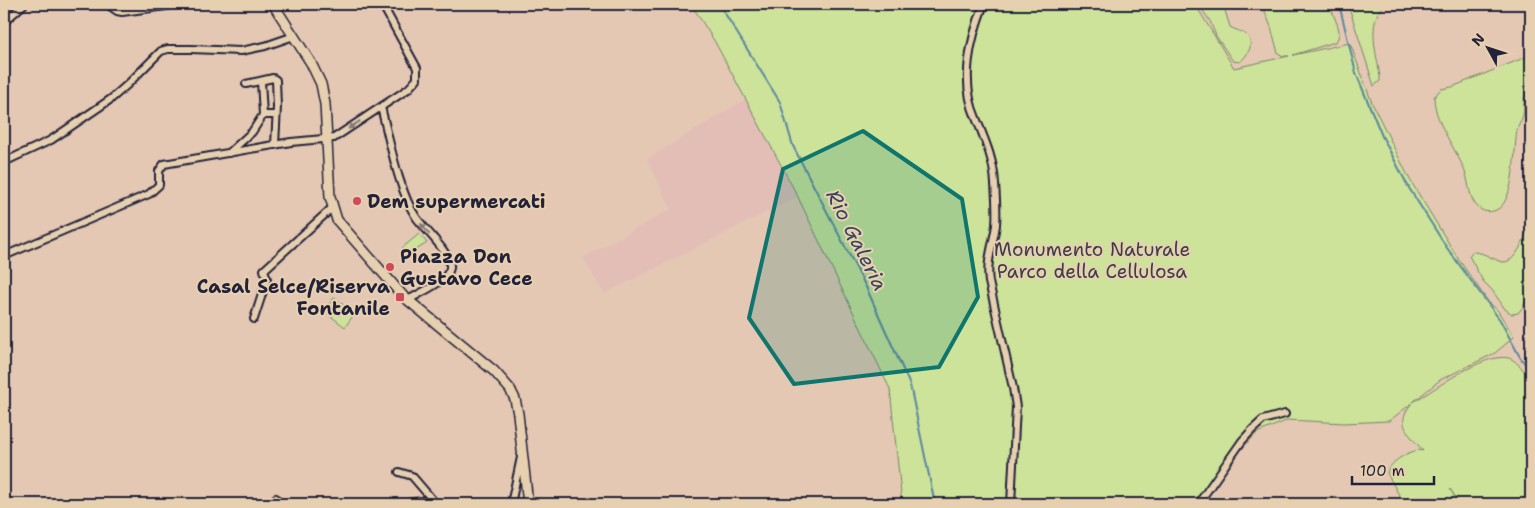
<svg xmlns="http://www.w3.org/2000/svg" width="1535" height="508" font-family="'Shantell Sans',sans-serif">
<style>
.built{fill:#e2beb7}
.green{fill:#cce399;stroke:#77826a}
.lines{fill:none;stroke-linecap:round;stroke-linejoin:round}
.stream{stroke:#5c87a0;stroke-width:2}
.street-casing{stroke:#22223b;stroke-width:10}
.secondary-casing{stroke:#22223b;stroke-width:12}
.street{stroke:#e7d0b0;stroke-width:6}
.secondary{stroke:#e7d0b0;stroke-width:9}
.oneway{fill:#847976}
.marked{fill:#0f766e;fill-opacity:0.2;stroke:#0f766e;stroke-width:4;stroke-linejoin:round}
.poi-dot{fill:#d1495b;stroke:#e7d0b0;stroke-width:2}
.labels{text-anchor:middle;stroke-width:4;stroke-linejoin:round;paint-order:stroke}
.poi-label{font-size:19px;font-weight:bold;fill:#22223b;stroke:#e7d0b0;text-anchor:start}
.park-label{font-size:19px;fill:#3c3f49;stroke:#e7d0b0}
.water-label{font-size:20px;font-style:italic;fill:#35445d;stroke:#e7d0b0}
</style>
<rect width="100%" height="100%" fill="#e5c8b3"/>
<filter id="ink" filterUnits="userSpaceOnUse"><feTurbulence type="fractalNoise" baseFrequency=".02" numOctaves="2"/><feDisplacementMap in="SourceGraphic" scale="10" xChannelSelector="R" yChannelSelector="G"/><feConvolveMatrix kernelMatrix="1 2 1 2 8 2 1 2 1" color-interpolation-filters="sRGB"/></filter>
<g filter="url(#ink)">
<path class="built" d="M746,99L797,197L604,294L583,258L671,209L647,159Z"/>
<path class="green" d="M691,4H1195L1234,68L1289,56H1283L1278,53L1271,27L1262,4H1331C1331,17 1346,32 1335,42L1293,55L1350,43L1372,103L1410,180L1459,260L1487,300L1498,311L1514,337L1495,353L1440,380L1413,402C1435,390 1483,352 1509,358C1518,361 1525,373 1531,380V504H1460L1450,489L1459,504H1404L1387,473C1389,462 1414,447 1423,451C1409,433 1394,424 1412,403L1389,421L1344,423L1288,420L1257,433L1238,453L1201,504H902L890,389L796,193L715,42Z
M1198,4H1223L1230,27C1235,30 1241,31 1245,34C1256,42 1248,55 1240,62L1233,61L1216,36L1210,21Z
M1348,4H1384C1366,24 1377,54 1380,77V81L1374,86Z
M1531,55V79C1522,88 1525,104 1523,115C1522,120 1518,124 1517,129C1514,149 1515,199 1498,209C1493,212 1486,213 1480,209C1471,203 1469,188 1467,178C1459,150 1435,127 1434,97L1441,89L1452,87Z
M1531,218V289L1523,307L1518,313L1512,314L1505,309L1492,290L1483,281L1469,256L1472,252C1483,252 1489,257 1499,261C1517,269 1527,230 1531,218Z
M419,234L427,243L408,255L402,248Z
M334,298L355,313L345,327L324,311Z"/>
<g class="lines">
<path class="stream" d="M719,4L780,102L793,146L866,287L910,385L935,504
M1339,4L1356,73L1382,136L1409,188L1447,248L1500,320L1520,357L1531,372"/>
<defs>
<path id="street" d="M107,4L117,11L122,12L181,4
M984,4C970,40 960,81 976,118C985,140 994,160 995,184C996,197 997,212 996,225C993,245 986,262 989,282L1013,388L1016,407L1011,504
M4,22L24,4
M261,81L263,115
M246,84L273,78L276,80L277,107L275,145
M381,107C389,138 399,192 416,217C424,229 452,254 450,268C448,281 420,293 408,300
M229,153L252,132L263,115H276
M4,162L51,140L111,99L128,84L161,51L168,49H191L241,51L265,46L294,36
M4,256L149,194L159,185V171L164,164L291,142L334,138L408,89L417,79V68L382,4
M254,319L267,279L264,270L332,208
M399,472L412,476L436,504
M271,504L276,498
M401,504L422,501L436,504
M511,504L521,457
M1198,504L1242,441L1252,430L1263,420L1285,414"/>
<path id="secondary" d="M273,4L311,63L321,84L325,104L330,197L337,220L403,296L494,371L510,389L515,399L518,414L528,504"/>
</defs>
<use href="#street" class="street-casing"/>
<use href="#secondary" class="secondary-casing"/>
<use href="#street" class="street"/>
<use href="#secondary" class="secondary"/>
</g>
<defs><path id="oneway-solid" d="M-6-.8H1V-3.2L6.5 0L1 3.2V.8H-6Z" transform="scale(1.25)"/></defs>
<g class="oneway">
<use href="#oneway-solid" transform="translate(354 125) rotate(147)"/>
<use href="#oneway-solid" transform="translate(425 229) rotate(-129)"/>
</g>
</g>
<path class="marked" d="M863,131L962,199L978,297L939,367L794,384L749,318L783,169Z"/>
<g class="poi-dot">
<circle cx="357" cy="201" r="5"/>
<circle cx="390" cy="267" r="5"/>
<rect x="395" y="292" width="10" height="10" rx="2.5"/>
</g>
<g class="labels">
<g class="poi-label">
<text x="367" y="208">Dem supermercati</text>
<text x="400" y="263">Piazza Don<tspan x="400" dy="22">Gustavo Cece</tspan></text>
<text x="390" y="293" text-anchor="end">Casal Selce/Riserva<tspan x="390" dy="22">Fontanile</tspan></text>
</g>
<g class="park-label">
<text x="1092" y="256">Monumento Naturale<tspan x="1092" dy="22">Parco della Cellulosa</tspan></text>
</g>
<g class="water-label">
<text transform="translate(857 240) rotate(63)" y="7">Rio Galeria</text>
</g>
</g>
<rect width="1535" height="508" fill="none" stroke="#e7d0b0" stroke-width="20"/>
<rect x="10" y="10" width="1515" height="488" fill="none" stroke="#22223b" stroke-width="2" filter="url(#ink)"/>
<g transform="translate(1488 48) rotate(310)" stroke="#e7d0b0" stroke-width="4" paint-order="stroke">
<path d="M0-4L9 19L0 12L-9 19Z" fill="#22223b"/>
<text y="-8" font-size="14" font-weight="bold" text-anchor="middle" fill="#22223b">N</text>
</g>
<path d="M1352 476v8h82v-8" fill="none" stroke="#22223b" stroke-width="2.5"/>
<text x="1360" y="476" font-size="15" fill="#22223b" stroke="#e7d0b0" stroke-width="4" paint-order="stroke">100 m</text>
</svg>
